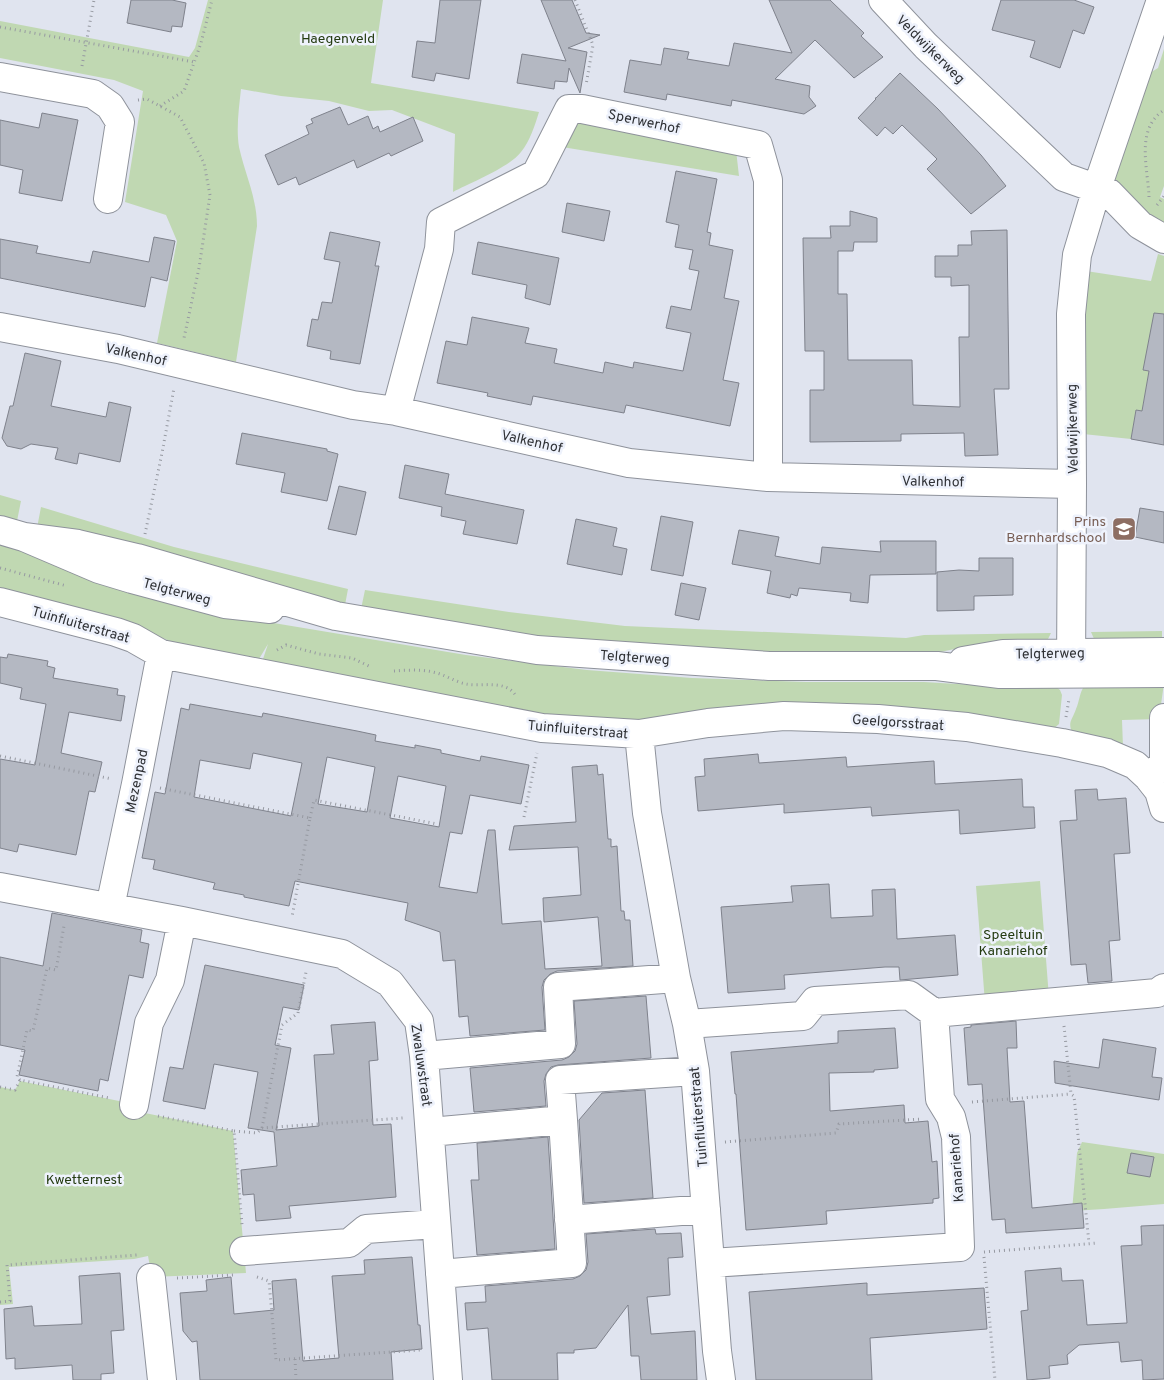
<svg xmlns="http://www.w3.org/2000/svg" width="1164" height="1380" font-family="Overpass,sans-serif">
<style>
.green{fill:#c0d8b2}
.building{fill:#b4b8c2;stroke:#7f828c;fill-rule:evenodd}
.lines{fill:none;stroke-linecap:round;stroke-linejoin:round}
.minor-casing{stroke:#8e929b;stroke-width:30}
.path{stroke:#9699a1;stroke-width:3;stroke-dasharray:1 4;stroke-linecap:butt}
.minor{stroke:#fff;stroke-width:28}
.labels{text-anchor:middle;stroke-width:5;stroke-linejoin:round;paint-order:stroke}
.park-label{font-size:14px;fill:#243b11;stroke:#eef2fc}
.street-label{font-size:14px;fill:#2f3135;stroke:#eef2fc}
.education-label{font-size:14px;fill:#785e54;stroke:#eef2fc;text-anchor:end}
</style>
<rect width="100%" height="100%" fill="#e0e4ef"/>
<path class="green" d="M208,0H383L371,83L539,112C535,125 530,141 521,152C510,167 470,183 453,192L455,134L392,110L369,111L329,101L281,96L241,89C239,108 236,128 239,147C245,174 257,198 257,226L236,362L157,343L177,241L166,215L125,202L143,91L114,80L0,58V21L189,57L195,48Z
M1164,49V186L1160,197L1164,199V235L1112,184L1148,74L1158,68Z
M566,115L736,150L739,176L556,146Z
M1158,254L1164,256V344L1144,370L1149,371L1142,411L1136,410L1131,439L1083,434L1086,271L1151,281Z
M0,495L21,501L17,521L0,516Z
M41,507L174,547L348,589L345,605L290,592L231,571L165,554L108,537L79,531L37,528Z
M0,544L15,547L202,611L466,655L587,670L692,678L806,682H924L1007,687L1054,685L1060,690L1062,695L1059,724L1051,731L627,722L591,723L261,665L268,644L259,659L182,646L126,623L0,588Z
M365,590L509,612L625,626L906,638L924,635L1051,633L1046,643L988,642L926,655L748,652L510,634L361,609Z
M1162,631V640L1095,641L1091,632Z
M1164,683L1159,719L1122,720L1123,747L1073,735C1067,721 1072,721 1076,709C1080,700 1079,693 1085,685Z
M1040,881L1049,998L985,1003L976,886Z
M20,1081L124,1102L140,1112L233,1131L246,1273L152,1277L148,1256L134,1259L9,1267L13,1304L0,1305V1087L15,1090Z
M1082,1142L1164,1154V1204L1104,1209L1072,1211L1077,1153Z"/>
<path class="building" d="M131,0H172L186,3L182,27L172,26L171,32L127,23Z
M440,0H481L469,79L436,73L434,81L412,77L417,41L435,43Z
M541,0H572L586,33L600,35L568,48L587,52L580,93L569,68L567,82L555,81L554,89L517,83L522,54L566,61Z
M769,0H830L864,33L861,36L883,57L854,78L815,40L775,79L810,86L809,97L816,106L804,114L732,100L731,106L667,94L666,100L624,92L630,60L661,65L664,48L689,52L687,59L729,66L734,43L792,53Z
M1001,0H1074L1094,7L1084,34L1073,30L1060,68L1030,57L1035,41L992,30Z
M900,73L938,109L981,155L1006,186L971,214L927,169L937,159L902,125L893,134L885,127L877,136L858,118L876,99L875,98H876Z
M340,107L348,125L368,116L373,129L378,126L380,132L413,117L423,141L391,156L389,153L357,168L354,160L299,185L296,177L278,185L265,155L309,134L306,126L313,123L311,119Z
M42,113L78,120L62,201L19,193L23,170L0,165V120L39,128Z
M676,171L717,179L707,232L711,233L709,245L733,250L724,298L739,301L723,380L739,383L730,426L626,405L624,413L533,396L531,405L487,396L488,393L437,383L446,341L467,345L472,317L529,328L525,343L557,349L554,363L603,373L605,362L633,368L634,362L683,371L691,333L666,328L671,306L691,310L699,271L689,269L693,250L675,247L679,225L666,222Z
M567,203L610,211L604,241L562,232Z
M850,211L877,218V242H854L853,251H838V294H847L848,360H912L913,405L960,407L959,337H969V285L951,286V277H935V256H958V245H972L971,231L1007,230L1009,389H994L998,455L965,456L964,433L901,434V441L810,442V390H824V351H805L803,238H831L830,226H850Z
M330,232L380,242L375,266H379L360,364L330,359L331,351L307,346L312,319L318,320L322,302L332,303L340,262L324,259Z
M154,237L175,241L167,281L151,277L145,307L0,278V239L38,246L36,253L90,263L93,251L149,262Z
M478,242L559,258L550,305L525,298L527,285L472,274Z
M1154,313L1164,314V445L1131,439L1136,410L1142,411L1149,371L1143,370Z
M25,353L61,361L51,406L106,417L109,402L131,407L120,462L79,453L77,464L55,459L58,448L31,444L21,449L7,446L2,438L10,406H13Z
M242,433L327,449V451L338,454L327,501L281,492L285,473L236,464Z
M405,465L449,474L445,494L524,510L517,544L463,534L466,521L441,516L442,507L399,498Z
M339,486L366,492L356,535L328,529Z
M1140,508L1164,512V543L1135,537Z
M661,516L693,522L683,576L651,570Z
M576,519L617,528L613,546L627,549L622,575L567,564Z
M739,530L779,537L775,556L820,564L822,547L881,552L880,541H936V574L870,575L868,603L850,601L851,593L799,588L797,596L791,594L790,598L767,593L771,571L732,564Z
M979,558H1013V595L974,596V610L937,611V572L959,570L979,571Z
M681,583L706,588L699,620L675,615Z
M8,654L48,661L47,666L55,668L53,678L118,689L117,695L125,696L121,721L69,712L61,753L102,762L95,792L89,791L76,855L19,844L17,852L0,848V759L35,765L46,704L20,699L22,688L0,683V657L7,658Z
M190,704L262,717L263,713L357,731L376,735L375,741L415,748V745L441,750V753L480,761L481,756L529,765L521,804L470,795L462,834L450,832L439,887L477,893L488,830H495L502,924L541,921L545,969L602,966L598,917L544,922L543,898L581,895L578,847L509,850L514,826L576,822L572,767L597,765L598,775L603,774L608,839H611V847L617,846L621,911H624L625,920H630L633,966L557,971L550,974L544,980L542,987L545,1030L470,1036L468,1016L459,1017L455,960L443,961L440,932L405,920L408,903L295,881L289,906L244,897V895L213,889L215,883L153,869L155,860L142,858L155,792L165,794L181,708L189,710ZM253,753L302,763L291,816L194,797L200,760L250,769ZM327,757L375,767L367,812L318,804ZM398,776L446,786L439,827L390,818Z
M758,754L759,763L846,757L847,767L934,761L935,784L1022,779L1023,807H1034L1035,828L960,834L959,810L872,816L871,807L784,813V804L698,811L695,777L705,776L704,759Z
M1097,789L1098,800L1126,798L1130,853L1114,854L1120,940L1109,941L1112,981L1088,983L1086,964L1071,965L1060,821L1077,820L1075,790Z
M829,884L831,918L873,916L872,890L895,889L897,939L955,935L958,975L900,980L899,967H885L784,975L785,989L728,993L721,907L793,902L791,886Z
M52,913L142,930L140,942L149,944L143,978L129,975L108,1081L100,1079L98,1091L19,1075L25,1050L0,1045V957L43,966Z
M205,965L304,985L299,1010L283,1007L275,1045L291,1048L276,1130L319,1126L314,1055L334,1054L331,1025L375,1022L378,1060L369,1061L373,1125L391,1124L396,1197L289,1206L291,1218L256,1221L254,1194L243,1195L241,1170L277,1166L274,1132L248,1128L258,1072L214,1064L205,1109L163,1101L170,1067L183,1069Z
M646,996L651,1058L558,1065L551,1067L546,1074L544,1081L546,1106L474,1112L470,1068L562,1060L569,1057L575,1051L577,1044L574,1001Z
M1016,1021L1017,1048H1007L1010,1102L1024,1101L1032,1208L1082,1203L1084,1228L1006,1233L1005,1219L992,1220L982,1084L968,1085L964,1028L971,1027V1025Z
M895,1028L898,1068L874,1070V1072L829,1073L830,1111L904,1105L905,1123L928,1121L932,1162L937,1161L939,1198L933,1199V1203L826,1211L827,1224L746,1230L736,1094H735L731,1052L838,1043V1031Z
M1103,1039L1156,1048L1152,1077L1162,1078L1159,1100L1055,1083L1054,1061L1099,1068Z
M645,1090L653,1198L584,1203L579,1120L602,1093Z
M548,1137L555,1249L477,1255L471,1180H479L477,1143Z
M1131,1153L1154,1157L1150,1177L1127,1173Z
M1164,1225V1379L1143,1380L1142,1360L1121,1362L1119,1342L1079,1345L1067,1355L1068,1364L1049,1366L1050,1378L1027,1380L1021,1311L1028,1310L1025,1271L1061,1268L1062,1281L1083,1280L1087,1325L1127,1323L1121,1246L1142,1245L1141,1226Z
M655,1229L656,1234L681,1233L683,1257L668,1258L670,1295L647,1297L651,1334L695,1331L697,1380H641L639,1356H631L628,1305L596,1348L574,1350V1353H557L558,1380H492L488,1328L467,1330L465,1303L486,1302L485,1286L573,1279L580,1276L586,1270L588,1262L586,1234Z
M412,1257L418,1325H420L422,1349L391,1352L393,1380H200L197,1341L192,1342L183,1331L180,1293L207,1291L206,1280L231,1277L234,1314L274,1310L272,1281L296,1279L303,1361L339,1358L332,1276L365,1274L364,1260Z
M120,1273L124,1330L111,1331L114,1373L101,1374V1380H73L72,1365L15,1369V1358L6,1359L4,1309L32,1306L34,1326L82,1324L79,1276Z
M867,1283V1295L984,1288L987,1329L870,1338L872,1380H756L749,1292Z"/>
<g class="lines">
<defs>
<path id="minor" d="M883,0L926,46L1064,177L1109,193L1140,225L1164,239
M0,77L93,94L110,106L120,122L108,199
M0,327L118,349L353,405L396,411L629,463L768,477L1072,484
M396,411L439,249L441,222L536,174L569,109H582L758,145L768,180V477
M0,530L24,537L99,569L132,579L225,604L270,609
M24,537L78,544L137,558L336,616L537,650L769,666H937L1000,674L1164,673
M0,602L116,632L133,638L161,654L542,728L639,734L708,723L784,716L878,719L967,727L1062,743L1107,753L1135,765L1148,777L1159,791L1164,808
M963,661L1003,654L1164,652
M1071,673L1072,484L1071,314L1077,255L1097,188L1161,0
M639,734L647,813L676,978L687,1024L695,1071L717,1351L721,1380
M1148,777L1164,764V718
M0,887L182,921L342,954L390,983L419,1021L424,1056L448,1380
M110,907L136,784L161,654
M934,1013L1157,993L1164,988
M687,1024L803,1016L815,1001L909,995L934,1013L940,1099L951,1117L956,1137L960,1247L711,1263
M424,1056L561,1044L558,987L676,978
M134,1105L149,1023L170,980L182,921
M430,1132L563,1120L560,1080L695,1071
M569,1220L706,1209
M244,1251L349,1243L366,1229L436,1224
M440,1274L572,1263L563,1120
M151,1278L162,1380"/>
</defs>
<use href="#minor" class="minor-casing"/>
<path class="path" d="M575,0L593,45L586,85
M0,27L194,62
M82,66L94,0
M138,100L147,99L180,117L204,163L210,195L199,268L184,338
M160,106L184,91L201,43L212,0
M1149,197C1148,168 1135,129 1164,110
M1157,205L1164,196
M145,534L162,453L174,388
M0,568L67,586
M277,650L286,645L319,654L352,658L371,667
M394,671C408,670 423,669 437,673C447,676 456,682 466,684C482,687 506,679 516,696
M1066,717L1069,699
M0,756L112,779
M160,788L310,818L292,917
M524,817L537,753
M310,818L314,800L437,824
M1064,1026L1071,1094L1074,1096L1089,1243
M20,1080L17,1077L27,1030L33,1031L47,968L56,970L64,926
M0,1087L15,1090L20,1080L109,1098
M972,1102L1071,1094
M158,1116L234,1131L242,1225
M262,1128L282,1025L298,1013L306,972
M234,1131L257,1133L262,1128L403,1118
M725,1142L836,1133L839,1124L922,1119
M984,1252L1098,1243
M984,1257L995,1380
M257,1277L269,1281L276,1360L420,1350
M177,1278L233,1275
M0,1302L10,1301L7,1265L137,1255
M295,1359L296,1380"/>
<use href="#minor" class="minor"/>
</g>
<defs>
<symbol id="school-square" viewBox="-11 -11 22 22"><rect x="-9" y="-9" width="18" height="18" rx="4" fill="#8d6e63" stroke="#eef2fc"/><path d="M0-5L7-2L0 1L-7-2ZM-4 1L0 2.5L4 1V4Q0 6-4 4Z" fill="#fff"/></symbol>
</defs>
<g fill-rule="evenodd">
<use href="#school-square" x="1110" y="515" width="28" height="28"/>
</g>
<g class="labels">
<g class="park-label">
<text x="338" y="43">Haegenveld</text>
<text x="1013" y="939">Speeltuin<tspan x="1013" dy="16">Kanariehof</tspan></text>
<text x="84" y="1184">Kwetternest</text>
</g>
<g class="street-label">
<text transform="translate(931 49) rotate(45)" y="5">Veldwijkerweg</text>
<text transform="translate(644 121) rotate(12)" y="5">Sperwerhof</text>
<text transform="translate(136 354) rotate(13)" y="5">Valkenhof</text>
<text transform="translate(1072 429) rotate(-91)" y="5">Veldwijkerweg</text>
<text transform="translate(532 441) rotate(13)" y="5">Valkenhof</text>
<text transform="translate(933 481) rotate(1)" y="5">Valkenhof</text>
<text transform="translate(177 591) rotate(15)" y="5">Telgterweg</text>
<text transform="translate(81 624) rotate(16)" y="5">Tuinfluiterstraat</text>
<text transform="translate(1050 653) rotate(-1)" y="5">Telgterweg</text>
<text transform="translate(635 657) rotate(4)" y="5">Telgterweg</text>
<text transform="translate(898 722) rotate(4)" y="5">Geelgorsstraat</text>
<text transform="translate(578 729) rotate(5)" y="5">Tuinfluiterstraat</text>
<text transform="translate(136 781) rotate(-78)" y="5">Mezenpad</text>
<text transform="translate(422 1065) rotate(82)" y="5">Zwaluwstraat</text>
<text transform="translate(698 1117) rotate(-95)" y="5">Tuinfluiterstraat</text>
<text transform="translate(956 1168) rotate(-94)" y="5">Kanariehof</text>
</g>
<g class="education-label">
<text x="1106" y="526">Prins<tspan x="1106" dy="16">Bernhardschool</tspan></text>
</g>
</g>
</svg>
